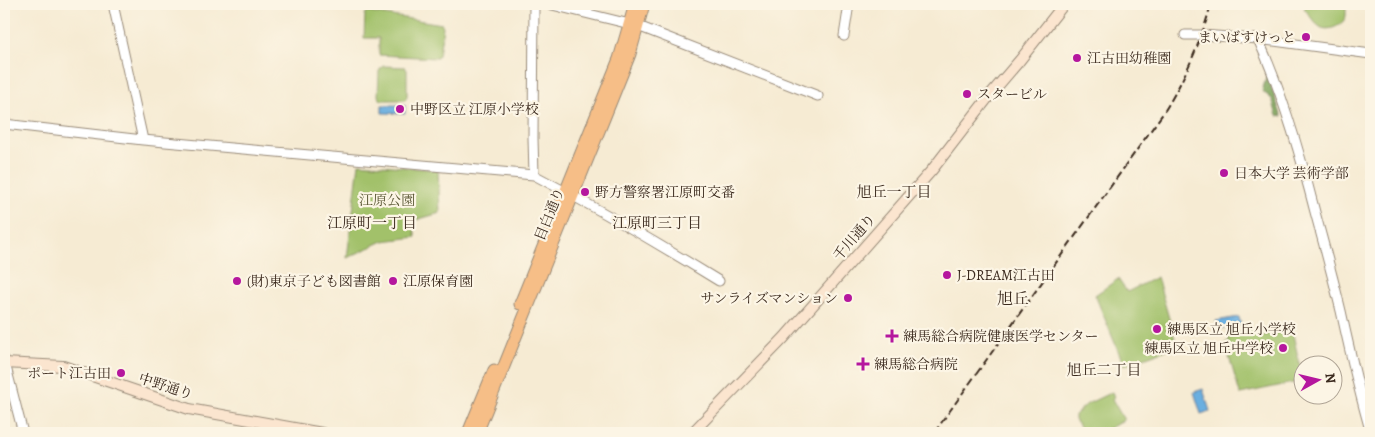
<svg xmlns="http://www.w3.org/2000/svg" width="1375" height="437" font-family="Alegreya,'Noto Serif JP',serif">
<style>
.green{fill:#a2c16a;stroke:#6e7644}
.forest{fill:#81a75e;stroke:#5e683e}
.water{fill:#6aafe0;stroke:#526c7f}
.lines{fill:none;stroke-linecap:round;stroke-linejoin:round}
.tertiary-casing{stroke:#988a78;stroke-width:11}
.secondary-casing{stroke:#988a78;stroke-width:12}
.primary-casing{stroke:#988a78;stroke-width:13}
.tertiary{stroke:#fff;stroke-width:9}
.secondary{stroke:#fbe5cf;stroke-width:10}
.primary{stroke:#f6be87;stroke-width:11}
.rail{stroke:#3b2a1e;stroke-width:2;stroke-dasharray:8 4;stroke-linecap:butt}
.poi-dot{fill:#b5179e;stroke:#fcf5e5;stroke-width:2}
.labels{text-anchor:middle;stroke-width:4.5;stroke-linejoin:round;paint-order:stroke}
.poi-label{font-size:14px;fill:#3b2a1e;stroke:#fcf5e5;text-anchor:start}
.park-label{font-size:14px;fill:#5a5735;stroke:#fcf5e5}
.street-label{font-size:14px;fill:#3b2a1e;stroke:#fcf5e5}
.neighbourhood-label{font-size:15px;fill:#3b2a1e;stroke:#fcf5e5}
.quarter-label{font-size:16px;fill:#3b2a1e;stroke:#fcf5e5}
</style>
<rect width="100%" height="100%" fill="#fcf5e5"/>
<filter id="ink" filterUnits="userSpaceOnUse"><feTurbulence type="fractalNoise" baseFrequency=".02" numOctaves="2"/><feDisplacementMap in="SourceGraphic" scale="10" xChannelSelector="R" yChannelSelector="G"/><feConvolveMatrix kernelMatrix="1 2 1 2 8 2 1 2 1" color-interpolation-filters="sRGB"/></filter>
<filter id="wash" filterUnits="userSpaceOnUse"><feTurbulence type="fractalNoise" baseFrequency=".0096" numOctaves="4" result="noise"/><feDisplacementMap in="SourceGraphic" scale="20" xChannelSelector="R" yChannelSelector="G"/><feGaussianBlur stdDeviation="1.12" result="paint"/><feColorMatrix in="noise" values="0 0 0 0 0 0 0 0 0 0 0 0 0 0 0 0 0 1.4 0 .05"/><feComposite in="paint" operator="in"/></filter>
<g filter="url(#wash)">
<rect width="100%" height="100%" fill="#f6ebd3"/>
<path class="green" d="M1309,4H1346C1346,7 1346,12 1346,16C1343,26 1328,32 1320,27C1313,22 1309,14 1304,8Z
M367,12L442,24L443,27L439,55L437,58L379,55V38H364L365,14Z
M383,66L405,67L407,70V97L405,100H381L378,96L379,71Z
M359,163L438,170L440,213L412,221L416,237L383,241L347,258Z
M1157,277L1175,339L1166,350L1124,365L1095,295L1118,279L1127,292Z
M1252,330L1259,336L1292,330L1302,375V381L1240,394L1225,343L1229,342L1227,335Z
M1112,392L1114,397L1112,399L1124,420L1101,433H1084L1075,420V415L1087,404Z"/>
<path class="forest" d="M1267,75L1282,117L1277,116L1272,99L1262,91Z"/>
<path class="water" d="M382,105H405V114L382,113Z
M1239,317L1241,325L1218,329L1216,321Z
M1203,389L1210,411L1201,414L1194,392Z"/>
</g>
<g filter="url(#ink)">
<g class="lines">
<defs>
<path id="tertiary" d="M113,4L143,140
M534,4L533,138L534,175
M548,4L638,26L818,96
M1185,35H1202L1258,39L1371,54
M844,36L849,4
M1258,39C1283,94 1300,153 1315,212C1324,245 1333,278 1341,311C1350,352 1359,393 1371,433
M4,124L143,140L534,175C597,208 659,244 719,281
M4,359L23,433"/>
<path id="secondary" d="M4,363L63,366L189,409L322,433
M692,433L784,338L932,170L990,95L1020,60L1064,4"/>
<path id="primary" d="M520,304L619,59L635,4
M468,433L494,370
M477,433L622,74L630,54L644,4"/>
</defs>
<use href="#tertiary" class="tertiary-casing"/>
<use href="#secondary" class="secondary-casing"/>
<use href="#primary" class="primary-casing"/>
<use href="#tertiary" class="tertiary"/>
<use href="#secondary" class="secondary"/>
<use href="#primary" class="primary"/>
<path class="rail" d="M934,433L1164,112C1185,78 1201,42 1211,4"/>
</g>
</g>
<g class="poi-dot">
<circle cx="1306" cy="37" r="5"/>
<circle cx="1077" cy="58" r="5"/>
<circle cx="967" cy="94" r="5"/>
<circle cx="400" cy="109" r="5"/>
<circle cx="1224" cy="173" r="5"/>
<circle cx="585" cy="192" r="5"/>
<circle cx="947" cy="275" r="5"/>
<circle cx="237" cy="281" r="5"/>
<circle cx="393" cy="281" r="5"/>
<circle cx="848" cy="298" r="5"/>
<circle cx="1157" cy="329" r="5"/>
<path d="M889.5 328.5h5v5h5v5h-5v5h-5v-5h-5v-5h5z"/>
<circle cx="1283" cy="348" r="5"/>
<path d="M860.5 356.5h5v5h5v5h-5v5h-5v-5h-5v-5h5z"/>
<circle cx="121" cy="373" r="5"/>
</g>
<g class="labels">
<g class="poi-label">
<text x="1296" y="42" text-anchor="end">まいばすけっと</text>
<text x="1087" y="63">江古田幼稚園</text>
<text x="977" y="99">スタービル</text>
<text x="410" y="114">中野区立 江原小学校</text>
<text x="1234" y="178">日本大学 芸術学部</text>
<text x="595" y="197">野方警察署江原町交番</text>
<text x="957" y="280">J-DREAM江古田</text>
<text x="247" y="286">(財)東京子ども図書館</text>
<text x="403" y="286">江原保育園</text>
<text x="838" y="303" text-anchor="end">サンライズマンション</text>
<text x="1167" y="334">練馬区立 旭丘小学校</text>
<text x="903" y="341">練馬総合病院健康医学センター</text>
<text x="1273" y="353" text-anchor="end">練馬区立 旭丘中学校</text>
<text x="874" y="369">練馬総合病院</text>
<text x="111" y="378" text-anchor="end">ポート江古田</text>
</g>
<g class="park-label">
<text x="387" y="205">江原公園</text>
</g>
<g class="street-label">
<text transform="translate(549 214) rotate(-68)" y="5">目白通り</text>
<text transform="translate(854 237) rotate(-49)" y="5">千川通り</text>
<text transform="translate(166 386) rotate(18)" y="5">中野通り</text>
</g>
<g class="neighbourhood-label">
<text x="894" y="197">旭丘一丁目</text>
<text x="372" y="228">江原町一丁目</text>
<text x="657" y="228">江原町三丁目</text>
<text x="1104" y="375">旭丘二丁目</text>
</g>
<g class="quarter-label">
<text x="1013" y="304">旭丘</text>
</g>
</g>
<rect width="1375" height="437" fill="none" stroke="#fcf5e5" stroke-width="20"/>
<g transform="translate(1318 380) rotate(82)"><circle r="24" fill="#fcf5e5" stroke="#afa495"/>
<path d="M0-4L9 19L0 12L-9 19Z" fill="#b5179e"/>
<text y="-8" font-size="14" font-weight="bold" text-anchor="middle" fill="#3b2a1e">N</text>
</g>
</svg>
